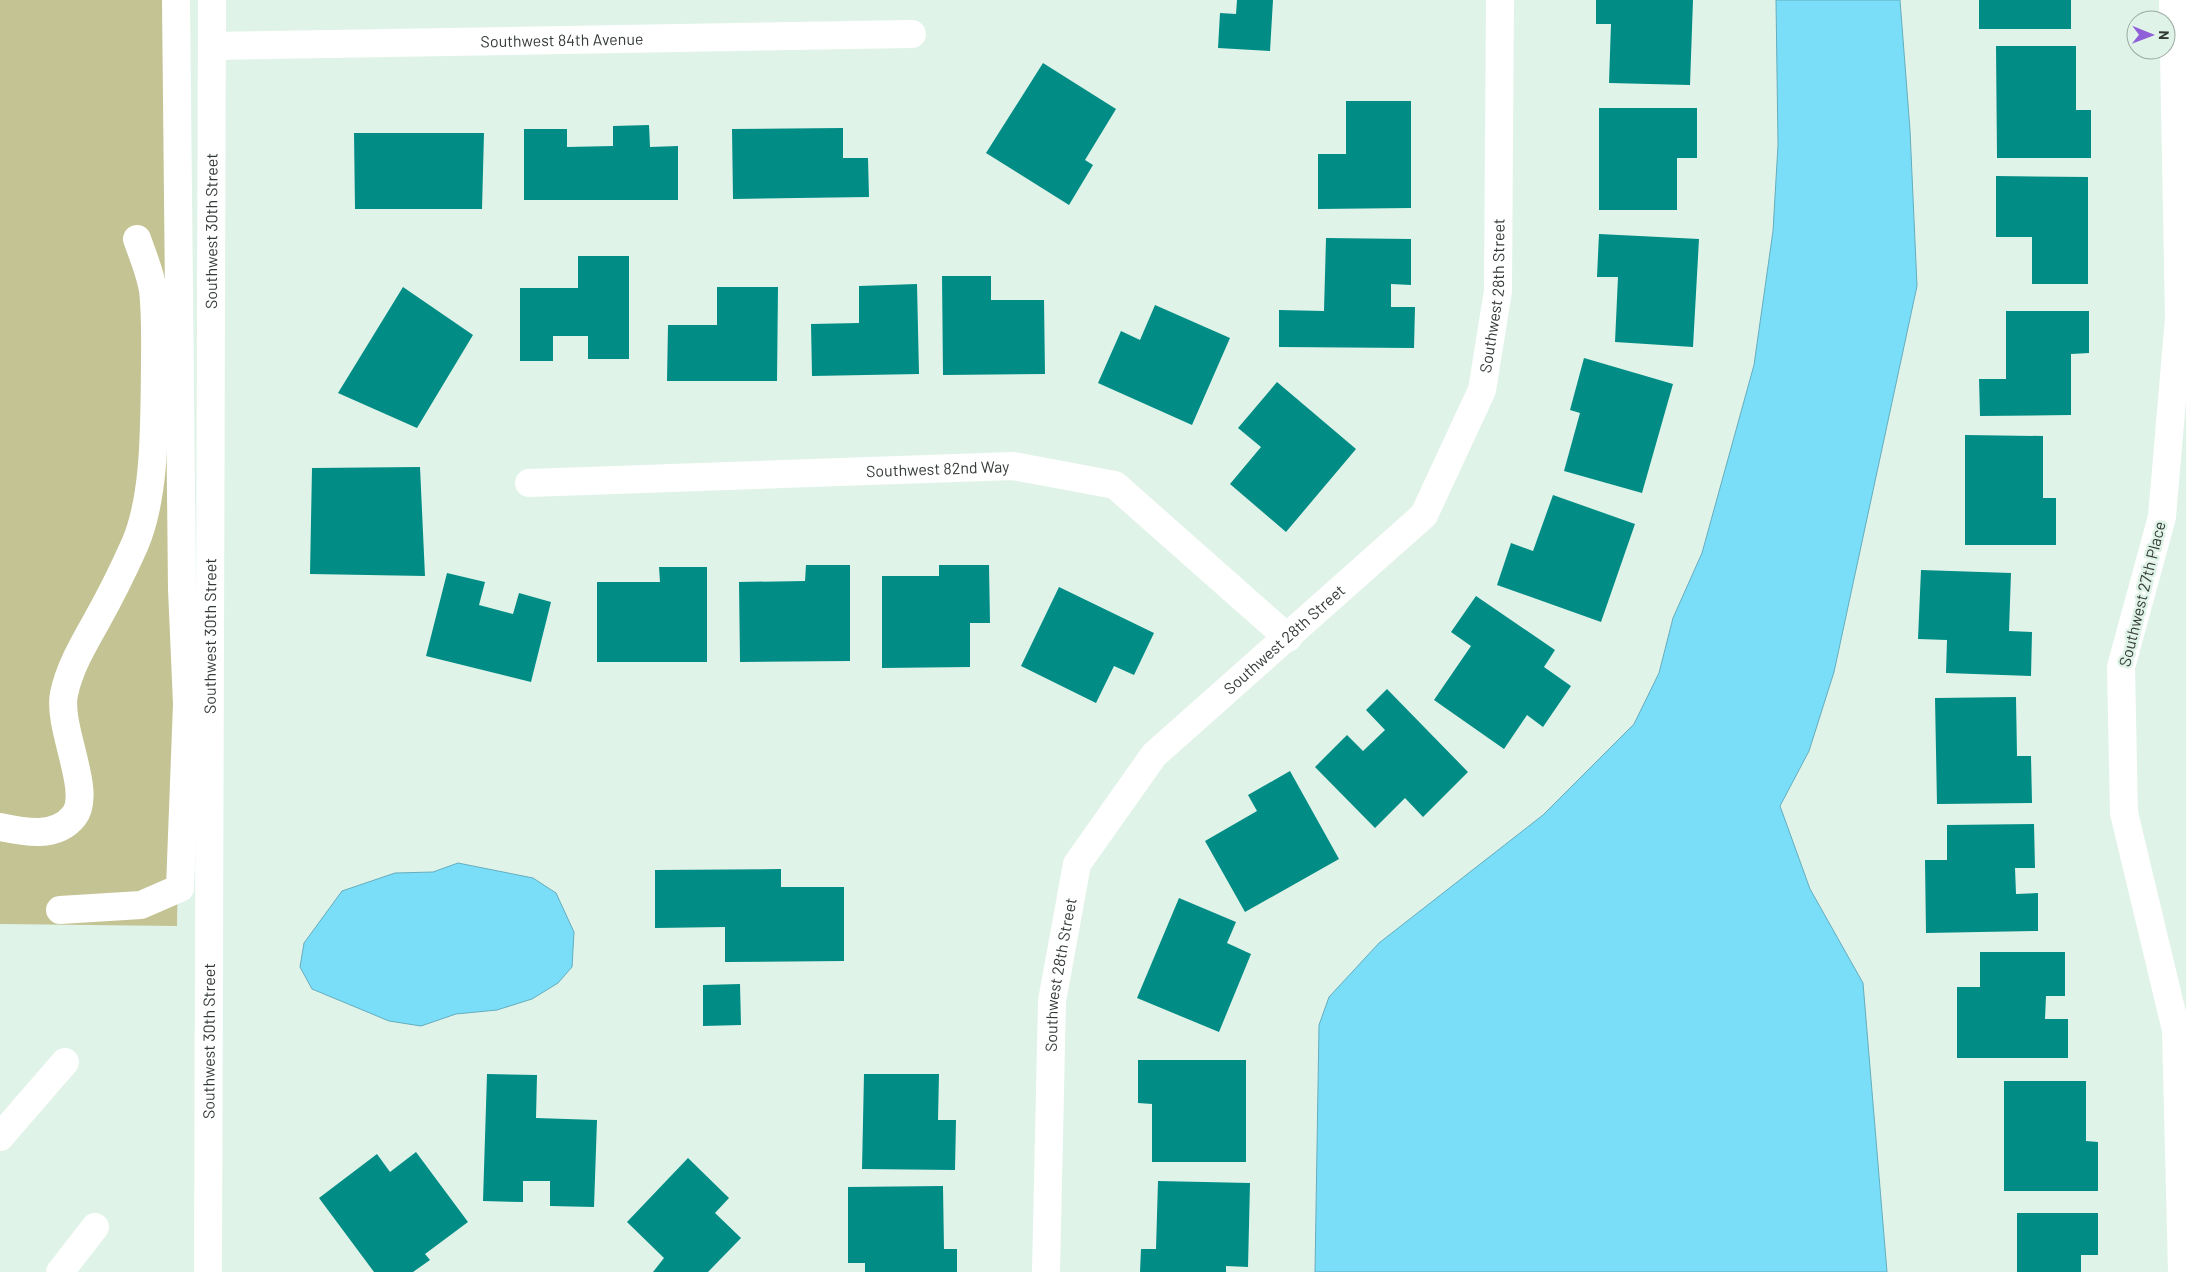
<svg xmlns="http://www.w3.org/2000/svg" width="2186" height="1272" font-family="Barlow,sans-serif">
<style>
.green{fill:#c4c394}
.water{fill:#7adef8;stroke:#65adbe}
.building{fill:#018d86}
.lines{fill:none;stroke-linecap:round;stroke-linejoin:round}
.minor{stroke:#fff;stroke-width:28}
.labels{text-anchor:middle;stroke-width:5;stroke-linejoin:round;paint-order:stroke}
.street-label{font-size:16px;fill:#343b37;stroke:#e0f3e8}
</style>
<rect width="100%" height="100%" fill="#e0f3e8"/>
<path class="green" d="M0,0H178L182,589L177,926L0,924Z"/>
<path class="water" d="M1776,0H1900L1910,130L1917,286L1834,672L1809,751L1780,806L1810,889L1863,983L1887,1272H1315L1319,1025L1329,997L1379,943L1543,815L1634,724L1659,673L1673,618L1702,553L1754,365L1773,231L1778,145Z
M458,863L533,878L556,893L574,932L572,967L558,983L532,999L497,1010L456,1014L421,1026L389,1021L312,989L300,967L304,943L342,891L395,873L433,872Z"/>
<path class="building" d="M1237,0H1273L1270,51L1218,48L1220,13L1236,14Z
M1596,0H1693L1690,85L1609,83L1611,24H1596Z
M1979,0H2071V29H1979Z
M1996,46H2076V110H2091V158H1997Z
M1043,63L1116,109L1085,160L1093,165L1069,205L986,153Z
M1346,101H1411V208L1318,209V154H1346Z
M1599,108H1697V158H1677V210H1599Z
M649,125L650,147L678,146V200H524V129H567V147L613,146V126Z
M843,128V158H868L869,197L733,199L732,129Z
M354,133H484L482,209H355Z
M1996,176L2088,177V284H2032V237H1996Z
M1599,234L1699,239L1693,347L1615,342L1618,277H1597Z
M1326,238L1411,239V285L1391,284V307H1415L1414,348L1279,347V310L1324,311Z
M578,256H629V359H588V336H553V361H520V288H578Z
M942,276H991V300H1044L1045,374L943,375Z
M917,284L919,374L812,376L811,324L859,323V286Z
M403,287L473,335L417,428L338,393Z
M717,287H778L777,381H667L668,325H717Z
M1155,305L1230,338L1192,425L1098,383L1121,331L1140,340Z
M2006,311H2089V353L2071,354V415L1980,416L1979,379H2006Z
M1584,358L1673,384L1642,493L1564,471L1580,413L1570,410Z
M1277,382L1356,449L1286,532L1230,484L1261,447L1238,428Z
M1965,435L2043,436V498H2056V545H1965Z
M420,467L425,576L310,574L312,468Z
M1553,495L1635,524L1601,622L1497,585L1511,543L1533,551Z
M806,565H850V661L740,662L739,582L805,581Z
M939,565H989L990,623H970V667L882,668V576H939Z
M659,567H707V662H597V582H660Z
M1921,570L2011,573L2009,631L2032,632L2031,676L1946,673L1947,640L1918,639Z
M447,573L485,582L479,605L513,614L519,593L551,602L531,682L426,656Z
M1059,587L1154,633L1134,675L1114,666L1096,703L1021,666Z
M1476,596L1555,650L1544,667L1571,686L1543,727L1527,715L1504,749L1434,700L1471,646L1451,632Z
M1387,689L1468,772L1423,817L1405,798L1375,828L1315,767L1347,735L1363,751L1385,730L1366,710Z
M2016,697L2017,756H2031L2032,803L1937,804L1935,698Z
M1290,771L1339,859L1245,912L1205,841L1257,811L1248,795Z
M2034,824L2035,868H2015L2016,894L2038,893V931L1926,933L1925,860H1947V825Z
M781,869V887H844V961L725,962V927L655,928V870Z
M1179,898L1236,922L1227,943L1251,954L1219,1032L1137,998Z
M1980,952H2065V996H2046L2045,1019H2068V1058H1957V987H1980Z
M740,984L741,1025L703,1026V985Z
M1138,1060H1246V1162H1152V1104L1138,1103Z
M487,1074L537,1075L536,1118L597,1120L594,1207L550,1206V1181H523V1202L483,1201Z
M864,1074H939L938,1120H956L955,1170L862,1169Z
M2004,1081H2086V1141L2098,1142V1191H2004Z
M416,1152L468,1222L425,1254L430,1260L413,1272H374L319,1198L377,1154L390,1172Z
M688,1158L729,1198L715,1213L741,1238L708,1272H653L664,1258L627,1222Z
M1158,1181L1250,1183L1248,1267L1226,1266V1272H1140L1141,1249H1156Z
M943,1186L944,1249H957V1272H865V1263H848V1187Z
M2017,1213H2098V1255H2081V1272H2017Z"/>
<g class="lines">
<g class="minor">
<path d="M2173,0L2179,318L2162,517L2121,667L2124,813L2176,1030L2182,1272"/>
<path id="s1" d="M212,46L912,34"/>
<path id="s2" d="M529,483L1013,466L1115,485L1288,638"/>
<path d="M0,827C24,832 56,839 74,816C93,792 57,727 64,694C69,669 83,645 96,622C110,597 123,571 135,544C156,495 154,422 155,369C155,343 156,316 153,290C150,272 143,256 137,239"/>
<path d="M60,910L141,905L180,888L187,704L182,589L176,0"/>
<path d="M0,1137L65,1062"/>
<path d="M60,1272L95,1227"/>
<path id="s3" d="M208,1272L212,0"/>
<path id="s4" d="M1046,1272L1052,1001L1077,864L1154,755L1424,515L1482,390L1498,291L1500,0"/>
</g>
</g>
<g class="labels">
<g class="street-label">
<text dy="6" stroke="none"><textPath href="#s1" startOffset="350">Southwest 84th Avenue</textPath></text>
<text dy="6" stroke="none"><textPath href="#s3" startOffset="1041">Southwest 30th Street</textPath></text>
<text dy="6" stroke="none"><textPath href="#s4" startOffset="1138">Southwest 28th Street</textPath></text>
<text dy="6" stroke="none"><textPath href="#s2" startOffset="409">Southwest 82nd Way</textPath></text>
<text transform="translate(2142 594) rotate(-76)" y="6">Southwest 27th Place</text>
<text dy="6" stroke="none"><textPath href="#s3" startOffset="636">Southwest 30th Street</textPath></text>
<text dy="6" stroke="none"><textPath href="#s4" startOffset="718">Southwest 28th Street</textPath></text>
<text dy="6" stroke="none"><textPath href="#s4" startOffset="298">Southwest 28th Street</textPath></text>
<text dy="6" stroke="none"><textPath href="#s3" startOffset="231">Southwest 30th Street</textPath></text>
</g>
</g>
<g transform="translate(2151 35) rotate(91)"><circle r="24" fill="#e0f3e8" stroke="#9ba9a1"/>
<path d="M0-4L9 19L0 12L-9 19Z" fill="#9060d9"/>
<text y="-8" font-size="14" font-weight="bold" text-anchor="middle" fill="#343b37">N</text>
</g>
</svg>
